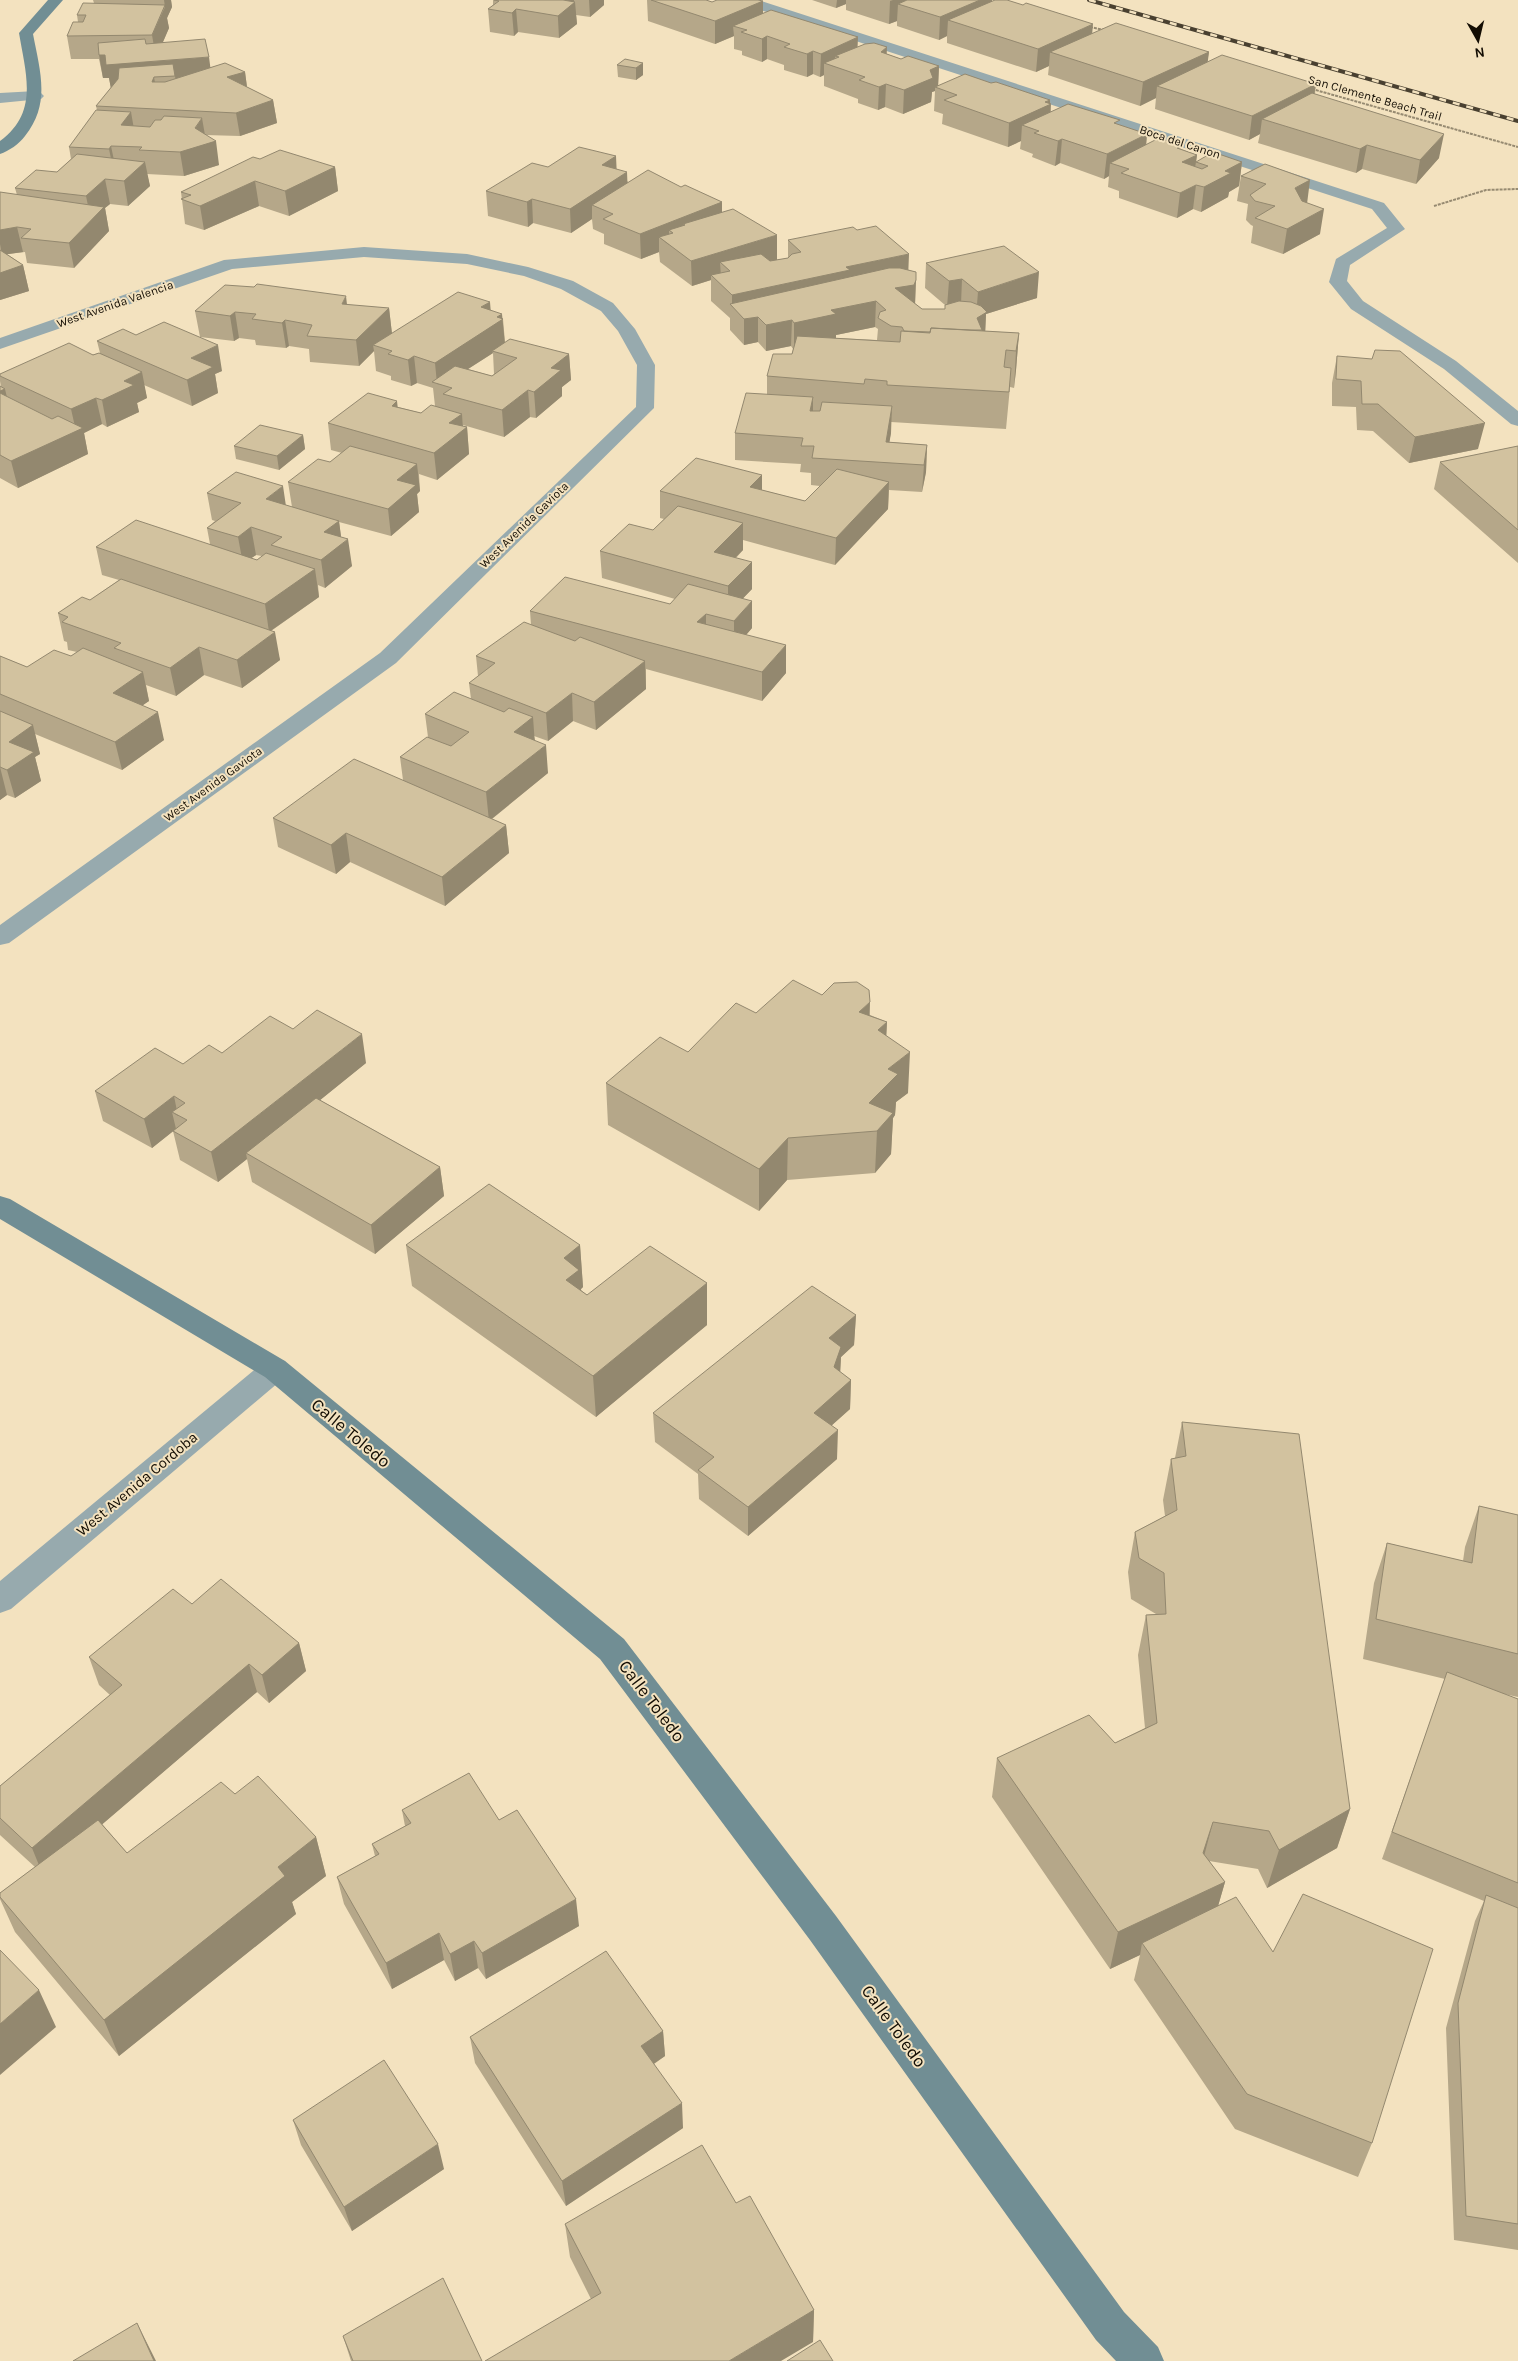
<svg xmlns="http://www.w3.org/2000/svg" width="1518" height="2361" font-family="Karla,sans-serif">
<style>
.lines{fill:none;stroke-linecap:round;stroke-linejoin:round}
.path{stroke:#968a71;stroke-width:2;stroke-dasharray:3 1;stroke-linecap:butt}
.street{fill:#97aaae;fill-rule:evenodd}
.secondary{fill:#718e94;fill-rule:evenodd}
.rail-casing{stroke:#494030;stroke-width:4}
.rail{stroke:#f3e2bf;stroke-width:2.5;stroke-dasharray:7;stroke-linecap:butt}
.wall{fill:#b5a789;fill-rule:evenodd}
.shaded-wall{fill:#93886f}
.building{fill:#d2c29f;stroke:#93886f}
.labels{text-anchor:middle;stroke-width:4;stroke-linejoin:round;paint-order:stroke}
.far-street-label{font-size:12px;fill:#130d03;stroke:#f3e2bf}
.street-label{font-size:15px;fill:#130d03;stroke:#f3e2bf}
.near-street-label{font-size:18px;fill:#130d03;stroke:#f3e2bf}
</style>
<rect width="100%" height="100%" fill="#f3e2bf"/>
<g class="lines">
<path class="path" d="M1090,27L1104,30
M1312,89L1518,147
M1434,206L1486,190L1518,189"/>
<path class="street" d="M737,0H758L1384,203L1405,229L1350,265L1347,281L1363,301L1456,361L1518,411V426L1511,424L1444,369L1351,309L1329,282L1336,259L1387,228L1372,209L739,3Z
M36,91L41,93L44,96L41,99L0,103V93Z
M364,247L467,254L528,267L573,281L613,303L635,329L655,365L654,408L396,663L9,943L0,945V925L380,653L636,407L637,365L618,331L601,311L561,289L524,276L467,264L364,257L232,269L0,349V338L224,260Z
M275,1358L285,1361L290,1369L285,1377L11,1609L0,1613V1581L265,1361Z"/>
<path class="secondary" d="M48,0H63L33,34C40,71 51,104 25,136C19,144 9,151 0,154V141C39,112 26,75 19,33Z
M0,1196L10,1199L285,1361L624,1639L836,1916L1124,2312L1158,2347L1164,2361H1116L1096,2340L810,1940L600,1659L265,1377L0,1219Z"/>
<defs>
<path id="rail" d="M1089,0L1518,121"/>
</defs>
<use href="#rail" class="rail-casing"/>
<use href="#rail" class="rail"/>
</g>
<path class="wall" d="M93,0H171L172,7L167,18L169,28L163,42L210,67L245,72L247,87L273,100L277,123L240,136L205,135L219,165L184,176L147,174L150,186L128,206L110,204L105,208L109,231L74,268L27,263L25,252L7,254L23,265L29,291L0,300V192L17,195L15,188L57,172L71,159L69,147L97,110L96,106L111,88L109,78H103L99,59H71L67,36L78,22L77,15L94,3Z
M493,0H604V5L590,17L576,15L577,24L559,38L518,32L514,36L490,32L488,9L493,5Z
M647,0H706L712,2L763,1V13L858,47L887,54L901,59L939,66L938,86L991,83L1050,100L1051,112L1119,125L1147,134L1146,145H1181V149L1197,155L1196,162H1242L1239,186L1229,192L1228,197L1201,212L1193,209L1177,218L1119,198V191L1108,187L1109,176L1104,179L1060,163L1055,166L1032,157L1033,154L1020,149L1021,141L1008,147L942,124L943,114L934,111L935,91L932,92L931,102L903,114L885,107L878,110L858,103V99L824,86V75L820,77L813,74L807,77L784,70V65L767,59L762,62L742,55V51L734,49V36L715,44L648,21Z
M812,0H992V1L1092,33L1209,52L1207,62L1316,84L1315,94L1439,158L1416,184L1362,169L1356,173L1258,143L1260,134L1249,140L1155,109L1156,98L1140,106L1048,75L1049,66L1036,72L947,43V36L939,40L897,26V21L889,24L846,10V4L836,8Z
M643,63V75L636,80L618,77L617,65Z
M616,156V169L628,182L681,187L722,202V212L777,260L788,258V240L916,272L915,304L922,309H945V305L925,288L926,263L1037,298L986,314L985,331L1019,333L1016,370L1014,388L1010,387L1006,429L891,422V433L889,442L927,445L926,472L922,492L889,490L888,509L835,565L743,540V550L736,558L752,589L743,598L752,628L746,635L786,673L762,701L646,669V689L596,730L573,721L548,741L534,736L535,740L548,773L492,819L506,825L509,853L445,906L350,862L336,874L278,847L273,818L403,780L400,757L428,737L425,714L471,699L469,683L478,676L476,656L531,625L530,611L670,604L675,599L602,578L600,551L653,530L664,519L660,518V491L762,475V490L805,501L820,486L811,485V473L800,472L801,464L735,460V433L767,395V376L792,354L793,349L791,346L766,351L758,342L744,345L730,330V318L711,301V280L692,286L660,262L659,252L641,259L604,244V234L593,229L592,219L571,233L533,223L528,227L488,216L486,191L548,167ZM875,327L878,329L877,340L836,338V335Z
M260,159L335,167L338,191L289,216L259,206L204,230L185,224L181,192Z
M1265,164L1307,203L1320,234L1283,254L1251,243L1253,226L1251,225L1246,220L1248,204L1237,201L1241,176Z
M347,305L389,308L392,334L491,310L503,319L505,342L569,354L571,380L562,387V396L536,418L530,417L504,437L463,425V426L467,427L469,454L437,480L419,474L420,491L417,494L419,512L391,536L339,522L341,537L352,566L325,588L318,585L319,597L271,631L280,660L242,688L204,675L176,696L146,685L149,701L142,705L164,740L122,770L35,734L40,754L35,757L41,781L15,798L7,795L0,800V656L27,667L71,656L77,652L68,650L67,642L64,641L58,613L90,600L119,580L102,575L96,547L210,544L207,528L215,521L212,520L207,493L286,505L292,507L288,482L330,462L342,453L331,450L328,423L398,407L421,413L435,406L433,388L417,383L411,386L391,380V376L376,371L374,351L359,366L310,362L309,349L289,346L286,348L256,345L255,340L239,338L234,341L200,337L195,311ZM493,353L494,374L492,376L468,369ZM256,555L262,556L257,560L251,558Z
M97,341L222,371L215,374L218,393L192,406L144,385L147,398L137,403L139,412L107,427L102,424L84,433L88,454L18,488L0,478V386L1,387L0,381V374L100,353Z
M1337,356L1478,449L1409,463L1373,431L1357,430L1356,407L1332,406V383Z
M303,435L305,449L279,470L236,459L234,446Z
M1518,446V563L1434,489L1440,462Z
M822,995L887,1022L886,1036L908,1093L896,1102L895,1115L893,1118L891,1154L875,1173L787,1180L759,1211L608,1125L606,1083L688,1052L756,1013Z
M293,1029L366,1063L320,1100L440,1167L444,1196L375,1254L252,1182L247,1159L218,1182L180,1160L173,1131L152,1148L103,1121L95,1091L222,1053Z
M406,1245H580L583,1287L581,1289V1290L587,1295L707,1283V1325L596,1417L412,1286Z
M856,1315L854,1345L841,1357L840,1372L851,1380L850,1409L831,1426L837,1459L748,1536L699,1499L698,1474L655,1442L653,1413Z
M1182,1422L1350,1809L1337,1848L1267,1888L1258,1869L1209,1861L1225,1882L1218,1906L1372,2143L1358,2177L1235,2129L1134,1980L1140,1955L1110,1969L992,1797L997,1758L1115,1743L1145,1728L1138,1655L1146,1615L1156,1614L1131,1599L1128,1572L1135,1532L1165,1516L1163,1500L1171,1459L1175,1458Z
M1479,1506L1518,1515V1697L1504,1694L1518,1699V2250L1454,2240L1446,2028L1475,1921L1484,1901L1382,1859L1445,1679L1363,1659L1374,1583L1387,1543L1463,1561L1465,1547Z
M192,1604L299,1643L306,1671L269,1703L257,1692L102,1824L127,1853L235,1794L316,1837L326,1876L292,1902L296,1914L119,2056L15,1932L0,1899V1893L35,1867L0,1835V1786L110,1695L99,1685L89,1657Z
M402,1810L499,1820L579,1926L486,1979L478,1968L455,1981L444,1960L392,1989L344,1904L337,1877L375,1856L372,1844L405,1826Z
M663,2031L665,2056L654,2064L683,2128L566,2206L475,2063L470,2037Z
M293,2120L444,2169L352,2231L301,2145Z
M736,2203L814,2310L813,2342L591,2299L570,2257L565,2224Z
M343,2336L482,2361H351Z"/>
<path class="shaded-wall" d="M164,0H171L172,7L167,18L169,28L156,58L152,35L165,7Z
M557,0L568,8L567,0H574V3L575,2L577,24L559,38Z
M589,0H604V5L590,17Z
M837,0H846V4L836,8Z
M893,0H907L898,4L897,21L889,24L890,1Z
M980,0H992L991,17L948,20L947,36L939,40L940,17Z
M763,1V24L747,30L733,26L734,36L715,44V21Z
M516,9L518,32L514,36L512,13Z
M1093,24L1091,47L1050,52L1049,66L1036,72L1038,49Z
M767,36V59L762,62V39Z
M858,37L857,60L835,56V67L824,63V75L820,77L821,54Z
M887,47L886,70L881,52Z
M813,51V74L807,77V54Z
M1209,52L1206,75L1157,86L1156,98L1140,106L1143,82Z
M99,55H105L149,62L209,57L212,80L176,83L175,76L154,77L158,100L111,89L109,78H103Z
M643,63V75L636,80V68Z
M939,66L938,88L935,87V91L932,92L931,102L903,114L904,90L930,70Z
M245,72L248,95L227,77Z
M886,84L885,107L878,110L879,87Z
M1316,84L1312,107L1262,119L1260,134L1249,140L1252,116Z
M273,100L277,123L240,136L236,113Z
M1050,100V105L1051,104L1049,128L1039,131L1022,125L1021,141L1008,147L1009,123Z
M131,112L135,135L121,125Z
M202,118L206,141H216L219,165L184,176L180,152Z
M1147,134L1145,158L1110,163L1109,176L1104,179L1107,154Z
M1444,134L1439,158L1416,184L1420,160Z
M1062,139L1060,163L1055,166L1058,141Z
M1367,145L1362,169L1356,173L1360,149Z
M111,146L116,170L114,173L109,149Z
M1197,155L1196,162L1193,179L1182,162Z
M616,156L617,178L627,172L628,196L592,205V219L571,233L570,209L602,165Z
M145,162L150,186L128,206L124,181Z
M1242,162L1239,186L1229,192L1228,197L1201,212L1204,187L1225,171Z
M335,167L338,191L289,216L285,191Z
M105,179L110,204L105,208L109,231L74,268L69,243L91,220L86,196Z
M1310,180L1307,204L1291,212L1295,188Z
M255,181L259,206L204,230L200,206Z
M1196,185L1193,209L1177,218L1180,193Z
M532,199L533,223L528,227L527,202Z
M722,202V226L685,225L683,224V242L669,230V245L659,237V252L641,259L640,234Z
M1324,209L1320,234L1283,254L1287,229Z
M17,227L23,252L2,255L0,244V230Z
M777,235V260L730,271L720,262L721,277L711,275V280L692,286L691,261Z
M909,254L908,279L732,307V295L846,267Z
M23,265L29,291L0,300V273Z
M1039,272L1037,298L986,314L985,338L981,340L982,330L976,317L978,292Z
M962,279L961,304L947,307L949,281Z
M916,280L915,305L895,288Z
M346,296L349,322L342,304Z
M876,301L875,327L836,335V340L794,349V323L831,310Z
M490,302L492,326L497,317L502,314L505,345L492,351L493,353L443,385L437,384L435,363L481,307Z
M389,308L392,334L373,345L374,351L359,366L356,340Z
M235,312L239,338L234,341L230,316Z
M758,317V342L744,345V319Z
M285,320L289,346L286,348L282,323Z
M792,320L791,346L766,351V325Z
M1019,333L1016,370L1014,388L1016,351Z
M218,345L222,371L215,374L218,393L192,406L187,380L191,358Z
M569,354L571,380L562,387V396L536,418L534,392L551,368Z
M414,356L417,383L411,386L408,360Z
M142,372L147,398L137,403L139,412L107,427L102,400L124,381Z
M5,389L11,415L0,403V391Z
M528,390L530,417L504,437L502,410Z
M813,397V424L810,411Z
M96,398L102,424L84,433L88,454L18,488L11,461L76,431L71,409Z
M397,401L400,428L392,406Z
M892,406L891,433L886,463V442Z
M462,414L463,430L467,427L469,454L437,480L434,453L449,423Z
M1485,423L1478,449L1409,463L1415,437Z
M303,435L305,449L279,470L277,456Z
M927,445L926,472L922,492L924,465Z
M417,464L420,491L417,494L419,512L391,536L388,509L397,480Z
M762,475V502L750,487Z
M889,482L888,509L835,565L836,538Z
M283,486L287,513L266,499Z
M339,521L342,544L348,539L352,566L325,588L321,560L324,532Z
M743,523V550L714,579V552Z
M251,527L256,555L243,564L238,537Z
M752,562V589L728,614V586Z
M315,569L319,597L269,632L265,604Z
M752,601V628L734,649V621Z
M706,614V642L697,622Z
M275,632L280,660L242,688L237,660Z
M786,645V673L762,701V672Z
M199,647L204,675L176,696L170,668Z
M645,661L646,689L596,730L594,702Z
M143,672L149,701L119,722L113,693Z
M572,693L573,721L548,741L546,713Z
M158,712L164,740L122,770L115,742Z
M533,717L535,745L514,732Z
M33,725L40,754L35,757L41,781L15,798L7,770L9,742Z
M546,745L548,773L489,821L486,792Z
M0,767L7,795L0,800Z
M506,825L509,853L445,906L442,877Z
M346,833L350,862L336,874L331,845Z
M870,1002L869,1043L859,1012Z
M887,1022L885,1063L878,1030Z
M362,1034L366,1063L251,1156L246,1153L247,1159L218,1182L211,1152Z
M910,1052L908,1093L896,1102L895,1115L893,1118L891,1154L875,1173L877,1131L869,1103L888,1069Z
M174,1096L178,1116L172,1112L176,1129L152,1148L144,1119Z
M788,1138L787,1180L759,1211V1169Z
M440,1167L444,1196L375,1254L371,1225Z
M580,1245L583,1287L581,1289L582,1311L570,1321L564,1258Z
M707,1283V1325L596,1417L593,1376Z
M856,1315L854,1345L841,1357L840,1376L851,1380L850,1409L813,1442L814,1413L829,1338Z
M838,1430L837,1459L748,1536V1507Z
M299,1643L306,1671L269,1703L262,1675Z
M249,1664L257,1692L43,1875L32,1848Z
M1350,1809L1337,1848L1267,1888L1279,1850Z
M1213,1822L1203,1860V1853Z
M316,1837L326,1876L292,1902L296,1914L119,2056L104,2020L278,1867Z
M1225,1882L1214,1920L1142,1943L1140,1955L1110,1969L1118,1932Z
M576,1899L579,1926L486,1979L482,1953Z
M439,1933L444,1960L392,1989L386,1963Z
M474,1941L478,1968L455,1981L450,1954Z
M39,1990L56,2027L0,2075V2024Z
M663,2031L665,2056L643,2071L641,2046Z
M682,2103L683,2128L566,2206L562,2181Z
M438,2144L444,2169L352,2231L344,2207Z
M814,2310L813,2342L781,2361H729Z
M137,2323L156,2361H154Z"/>
<path class="building" d="M494,0H563L575,2L558,16L516,9L512,13L488,9L499,1Z
M651,0H706L712,2L717,0H758L763,1L715,21Z
M907,0H980L940,17L898,4Z
M995,0H1007L1023,5L1026,3L1093,24L1038,49L948,20Z
M83,3L165,5L152,35L67,36L73,22H83L86,15H77Z
M771,10L858,37L821,54L813,51L807,54L784,47L790,44L767,36L762,39L741,32L747,30L733,26Z
M1116,23L1209,52L1143,82L1050,52Z
M145,39L146,44L205,39L209,57L106,65L105,55H99L98,43Z
M874,43L887,47L881,52L901,59L908,56L939,66L930,70L933,78L904,90L886,84L879,87L859,80L865,77L824,63L839,57L835,56L865,44Z
M1222,55L1316,84L1252,116L1157,86Z
M625,59L643,63L636,68L617,65Z
M225,63L245,72L227,77L273,100L236,113L96,106L118,79L119,68L173,64L175,76L154,77L152,82H165Z
M965,74L991,83L996,82L1050,100L1045,102L1051,104L1009,123L944,100L957,95L935,87Z
M1312,93L1444,134L1420,160L1367,145L1360,149L1262,119Z
M1068,104L1120,120L1114,123L1147,134L1107,154L1062,139L1058,141L1034,133L1039,131L1022,125Z
M96,110L131,112L121,125L150,127L155,120H161L164,116L202,118L195,128L216,141L180,152L139,150L142,147L111,146L109,149L69,147Z
M1159,138L1181,145L1177,148L1197,155L1182,162L1202,169L1208,166L1196,162L1213,152L1242,162L1225,171L1231,173L1204,187L1196,185L1180,193L1121,173L1129,169L1110,163Z
M579,147L616,156L602,165L627,172L570,209L532,199L527,202L486,191L532,163L548,167Z
M280,150L335,167L285,191L255,181L200,206L181,199L191,195L181,192L253,157L260,159Z
M77,154L145,162L124,181L105,179L86,196L15,188L36,170L57,172Z
M1265,164L1310,180L1295,188L1302,201L1324,209L1287,229L1255,218L1275,206L1255,201L1250,195L1266,184L1241,176Z
M648,170L681,187L685,185L722,202L640,234L603,219L613,214L592,205Z
M0,192L104,207L69,243L21,238L31,229L17,227L0,230Z
M733,209L777,235L691,261L659,237L673,233L669,230L685,225L683,224Z
M876,226L909,254L846,267L850,270L732,295L711,275L730,271L720,262L761,254L770,261L788,258L792,254L801,252L788,240L853,227L857,230Z
M1004,246L1039,272L978,292L962,279L949,281L926,263Z
M0,250L23,265L0,273Z
M889,268H900L916,272V280L914,285L895,288L922,309H945V305L959,301L971,302L981,306L987,312L977,318L982,330H971L931,328L930,332L904,331L902,327L891,326L878,318L880,312L886,310L876,301L831,310L836,314L794,323L792,320L766,325L758,317L744,319L730,304Z
M257,284L346,296L342,304L389,308L356,340L307,336L312,325L285,320L282,323L252,319L256,314L235,312L230,316L195,311L225,285L254,287Z
M458,292L490,302L481,307L502,314L497,317L503,319L435,363L414,356L408,360L388,354L392,351L373,345Z
M164,322L218,345L191,358L213,367L187,380L97,341L123,329L136,335Z
M931,328L1019,333L1016,351L1006,350L1004,367L1011,368L1009,392L887,385V381L865,379L864,384L767,376L773,354H792L797,336L900,342L901,331L930,333Z
M510,339L569,354L551,368L561,370L534,392L528,390L502,410L443,394L452,388L432,382L455,366L492,376L517,358L492,351Z
M69,343L93,355L99,353L142,372L124,381L134,385L102,400L96,398L71,409L0,376V374Z
M1375,350L1400,351L1485,423L1415,437L1378,404H1362L1361,381L1336,379L1337,356L1372,359Z
M0,386L5,389L0,391Z
M0,393L52,419L58,416L83,428L11,461L0,455Z
M368,393L397,401L392,406L421,413L431,405L462,414L449,423L467,427L434,453L328,423Z
M746,393L813,397L810,411H820L822,402L892,406L886,442L927,445L924,465L812,458L814,446H801L803,438L735,433Z
M260,425L303,435L277,456L234,446Z
M350,446L417,464L397,480L416,485L388,509L288,482L318,459L330,462Z
M1518,446V530L1440,462Z
M696,458L762,475L750,487L805,501L837,469L889,482L836,538L660,491Z
M236,472L283,486L266,499L339,521L324,532L348,539L321,560L271,545L282,537L251,527L238,537L207,528L241,503L207,493Z
M678,506L743,523L714,552L752,562L728,586L600,551L629,524L653,530Z
M136,520L257,560L266,553L315,569L265,604L96,547Z
M565,577L670,604L688,584L752,601L734,621L706,614L697,622L786,645L762,672L530,611Z
M121,579L275,632L237,660L199,647L170,668L114,648L121,643L62,622L68,617L58,613L82,597L90,600Z
M524,622L575,641L580,637L645,661L594,702L572,693L546,713L469,683L495,663L476,656Z
M83,648L143,672L113,693L158,712L115,742L0,694V656L27,667L54,650L71,656Z
M454,692L504,712L509,708L533,717L514,732L546,745L486,792L400,757L427,737L451,746L469,732L425,714Z
M0,711L33,725L9,742L34,752L7,770L0,767Z
M354,759L506,825L442,877L346,833L331,845L273,818Z
M793,980L822,995L834,983L857,982L869,990L870,1002L859,1012L887,1022L878,1030L910,1052L888,1069L898,1074L869,1103L893,1113L877,1131L788,1138L759,1169L606,1083L660,1037L688,1052L736,1003L756,1013Z
M317,1010L362,1034L211,1152L173,1131L187,1120L172,1112L185,1103L174,1096L144,1119L95,1091L155,1048L183,1064L209,1045L222,1053L270,1016L293,1029Z
M316,1098L440,1167L371,1225L246,1153Z
M489,1184L580,1245L564,1258L579,1270L566,1280L587,1295L650,1246L707,1283L593,1376L406,1245Z
M812,1286L856,1315L829,1338L841,1347L834,1367L851,1380L814,1413L838,1430L748,1507L698,1470L714,1457L653,1413Z
M1182,1422L1299,1434L1350,1809L1279,1850L1269,1831L1213,1822L1203,1853L1225,1882L1118,1932L997,1758L1089,1715L1115,1743L1157,1723L1146,1615L1166,1614L1164,1573L1139,1558L1135,1532L1177,1510L1171,1459L1186,1456Z
M1479,1506L1518,1515V1654L1376,1619L1387,1543L1472,1563Z
M221,1579L299,1643L262,1675L249,1664L32,1848L0,1818V1786L122,1685L89,1657L173,1589L192,1604Z
M1447,1672L1518,1699V1883L1392,1832Z
M469,1773L499,1820L517,1810L576,1899L482,1953L474,1941L450,1954L439,1933L386,1963L337,1877L379,1854L372,1844L411,1823L402,1810Z
M258,1776L316,1837L278,1867L285,1876L104,2020L0,1897V1893L98,1820L127,1853L221,1782L235,1794Z
M1303,1894L1433,1949L1372,2143L1247,2094L1142,1943L1236,1897L1273,1952Z
M1486,1895L1518,1908V2224L1466,2216L1458,2003Z
M0,1950L39,1990L0,2024Z
M606,1951L663,2031L641,2046L682,2103L562,2181L470,2037Z
M384,2060L438,2144L344,2207L293,2120Z
M702,2145L736,2203L750,2196L814,2310L729,2361H485L601,2293L565,2224Z
M443,2278L482,2361H353L343,2336Z
M137,2323L154,2361H73Z
M820,2340L833,2361H787Z"/>
<g class="labels">
<g class="far-street-label">
<text transform="translate(1375 98) rotate(16)" y="4">San Clemente Beach Trail</text>
<text transform="translate(1180 142) rotate(18)" y="4">Boca del Canon</text>
<text transform="translate(115 304) rotate(-19)" y="4">West Avenida Valencia</text>
<text transform="translate(524 525) rotate(-44)" y="4">West Avenida Gaviota</text>
<text transform="translate(213 784) rotate(-36)" y="4">West Avenida Gaviota</text>
</g>
<g class="street-label">
<text transform="translate(137 1484) rotate(-40)" y="5">West Avenida Cordoba</text>
</g>
<g class="near-street-label">
<text transform="translate(351 1433) rotate(40)" y="6">Calle Toledo</text>
<text transform="translate(652 1701) rotate(53)" y="6">Calle Toledo</text>
<text transform="translate(894 2026) rotate(54)" y="6">Calle Toledo</text>
</g>
</g>
<g transform="translate(1478 40) rotate(172)" stroke="#f3e2bf" stroke-width="4" paint-order="stroke">
<path d="M0-4L9 19L0 12L-9 19Z" fill="#130d03"/>
<text y="-8" font-size="14" font-weight="bold" text-anchor="middle" fill="#130d03">N</text>
</g>
</svg>
